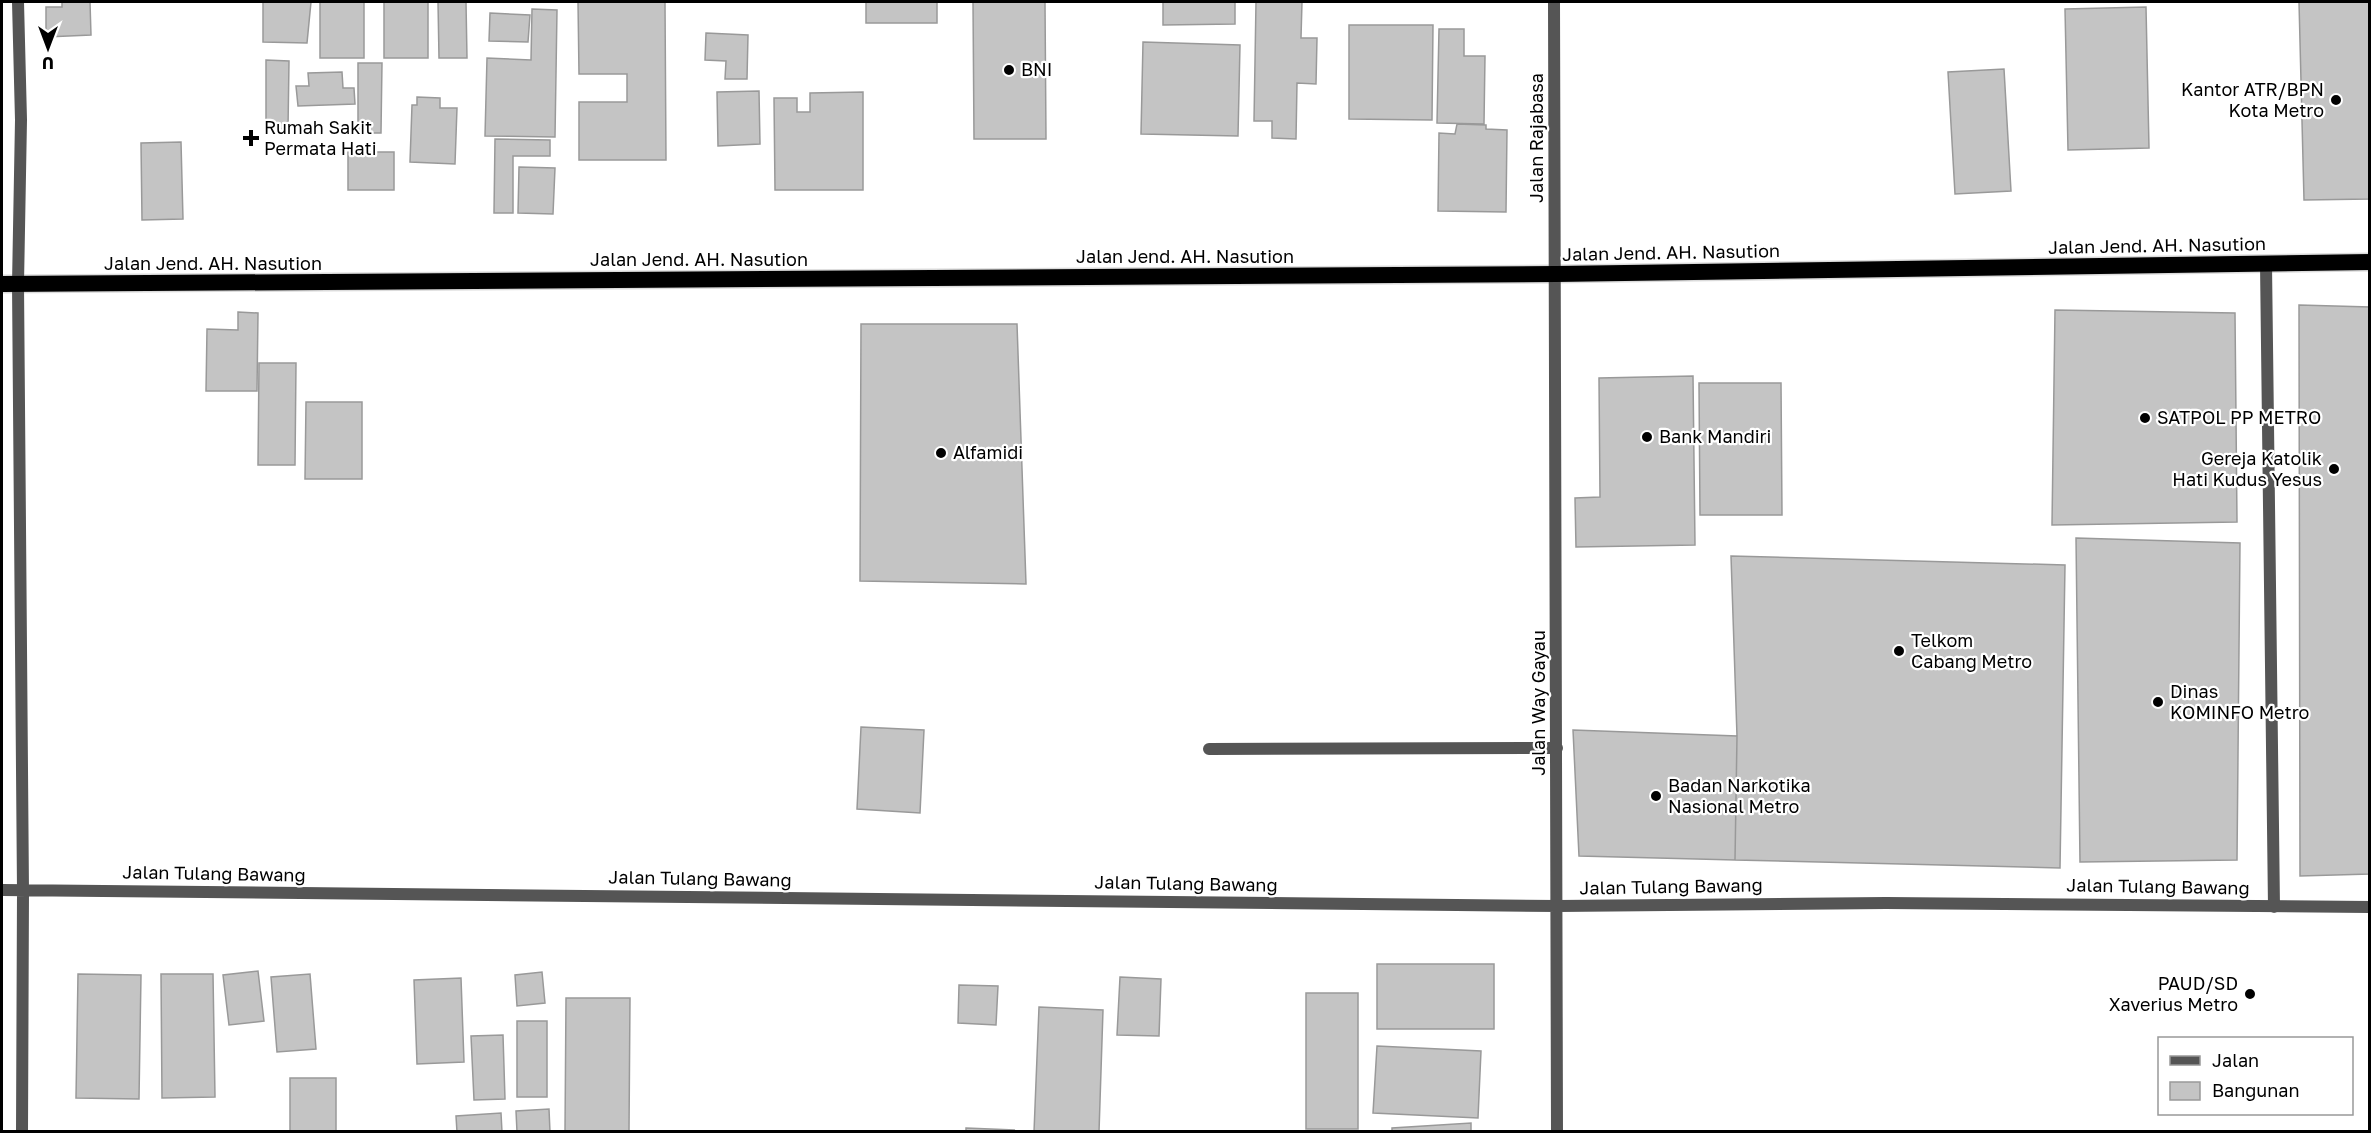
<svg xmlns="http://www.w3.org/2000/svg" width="2371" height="1133" font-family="'Golos Text',sans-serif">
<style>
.building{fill:#c4c4c4;stroke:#999;stroke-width:1.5}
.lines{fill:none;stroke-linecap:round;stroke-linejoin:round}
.trunk-casing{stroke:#dbdbdb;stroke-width:19}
.minor{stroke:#555;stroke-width:12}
.trunk{stroke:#000;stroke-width:16}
.poi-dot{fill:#000;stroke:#fff;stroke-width:2}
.labels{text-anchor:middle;stroke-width:4.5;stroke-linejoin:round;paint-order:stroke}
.poi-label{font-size:18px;fill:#000;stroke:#fff;text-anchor:start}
.street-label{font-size:18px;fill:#000;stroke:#fff}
</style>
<rect width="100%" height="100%" fill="#fff"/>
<path class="building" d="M62,2H90L91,35L46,37V7H62Z
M263,2H311L307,43L263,42Z
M320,2H364V58H320Z
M384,2H428V58H384Z
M438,2H466L467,58H439Z
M578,2H665L666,160H579V102H627V74H579Z
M866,2H937V23H866Z
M973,2H1045L1046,139H974Z
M1163,2H1235V24L1163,25Z
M1256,2H1302L1301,38H1317L1316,84L1297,83L1296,139L1272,138V121H1254Z
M2299,2H2370V199L2304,200Z
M2146,7L2149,148L2068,150L2065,9Z
M532,9L557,10L555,137L485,136L487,58L531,60Z
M490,13L530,15L528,42L489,41Z
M1349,25H1433L1432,120L1349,119Z
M1439,29H1464V56H1485L1484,124L1437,123Z
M706,33L748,35L747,79H725L726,61L705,60Z
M1143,42L1240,45L1238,136L1141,134Z
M266,60L289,61L288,129L266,128Z
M358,63H382L381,133H358Z
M2004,69L2011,191L1955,194L1948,72Z
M342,72L343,88H354L355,104L298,106L296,86H309L308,73Z
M759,91L760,144L718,146L717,92Z
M863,92V190H775L774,98H797V112H810V93Z
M417,97L440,98V108H457L455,164L410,162L412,105H417Z
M1457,124L1486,125V129L1507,130L1506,212L1438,211L1439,133L1455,134Z
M495,139L550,140V156H513V213H494Z
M181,142L183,219L142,220L141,143Z
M348,152H394V190H348Z
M519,167L555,168L553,214L518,213Z
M2299,305L2370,307V874L2300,876Z
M2055,310L2235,313L2237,522L2052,525Z
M238,312L258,313L257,391H206L207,329L238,330Z
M861,324H1017L1026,584L860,581Z
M259,363H296L295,465H258Z
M1693,376L1695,545L1576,547L1575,498L1600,497L1599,378Z
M1699,383H1781L1782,515H1700Z
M306,402H362V479H305Z
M2076,538L2240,543L2237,860L2080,862Z
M1731,556L2065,565L2060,868L1735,860L1737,736Z
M861,727L924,730L920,813L857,809Z
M1573,730L1737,736L1735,860L1579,856Z
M1377,964H1494V1029H1377Z
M258,971L264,1021L229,1025L223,975Z
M542,972L545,1003L517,1006L515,975Z
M78,974L141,975L139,1099L76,1098Z
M161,974H213L215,1097L162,1098Z
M310,974L316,1049L277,1052L271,977Z
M1120,977L1161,979L1159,1036L1117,1035Z
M461,978L464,1062L417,1064L414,980Z
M959,985L998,986L996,1025L958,1023Z
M1306,993H1358V1129H1306Z
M566,998H630L629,1132H565Z
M1039,1007L1103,1010L1099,1132H1034Z
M517,1021H547V1097H517Z
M503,1035L505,1099L474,1100L471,1036Z
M1377,1046L1481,1051L1478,1118L1373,1113Z
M290,1078H336V1132H290Z
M549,1109L550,1132H517L516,1111Z
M501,1113L502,1132H457L456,1116Z
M1471,1123V1132H1392V1128Z
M966,1128L1014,1130L1013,1132H966Z"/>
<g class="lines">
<defs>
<path id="trunk" d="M2,284L1556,274L2370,262"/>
</defs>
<use href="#trunk" class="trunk-casing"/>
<path class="minor" d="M18,2L21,120L18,284L23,891L22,1132
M1554,2L1557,1132
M2266,264L2274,907
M1209,749L1557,748
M2,890L1558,906L1886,903L2370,907"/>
<use href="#trunk" class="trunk"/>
</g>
<g class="poi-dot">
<circle cx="1009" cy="70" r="6"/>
<circle cx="2336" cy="100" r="6"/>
<path d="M248 129h6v6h6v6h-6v6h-6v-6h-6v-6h6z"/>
<circle cx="2145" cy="418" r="6"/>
<circle cx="1647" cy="437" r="6"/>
<circle cx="941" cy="453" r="6"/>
<circle cx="2334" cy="469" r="6"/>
<circle cx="1899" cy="651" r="6"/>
<circle cx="2158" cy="702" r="6"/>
<circle cx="1656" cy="796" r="6"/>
<circle cx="2250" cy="994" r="6"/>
</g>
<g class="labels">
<g class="poi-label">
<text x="1021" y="76">BNI</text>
<text x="2324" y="96" text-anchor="end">Kantor ATR/BPN<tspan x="2324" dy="21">Kota Metro</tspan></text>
<text x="264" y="134">Rumah Sakit<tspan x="264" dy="21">Permata Hati</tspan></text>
<text x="2157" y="424">SATPOL PP METRO</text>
<text x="1659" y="443">Bank Mandiri</text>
<text x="953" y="459">Alfamidi</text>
<text x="2322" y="465" text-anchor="end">Gereja Katolik<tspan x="2322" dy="21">Hati Kudus Yesus</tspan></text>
<text x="1911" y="647">Telkom<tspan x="1911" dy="21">Cabang Metro</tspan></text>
<text x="2170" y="698">Dinas<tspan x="2170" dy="21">KOMINFO Metro</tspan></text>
<text x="1668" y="792">Badan Narkotika<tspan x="1668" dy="21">Nasional Metro</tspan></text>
<text x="2238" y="990" text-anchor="end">PAUD/SD<tspan x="2238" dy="21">Xaverius Metro</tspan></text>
</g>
<g class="street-label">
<text transform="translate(1537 138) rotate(-90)" y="6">Jalan Rajabasa</text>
<text transform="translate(2157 246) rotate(-1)" y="6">Jalan Jend. AH. Nasution</text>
<text transform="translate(1671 253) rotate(-1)" y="6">Jalan Jend. AH. Nasution</text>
<text x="1185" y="263">Jalan Jend. AH. Nasution</text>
<text x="699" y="266">Jalan Jend. AH. Nasution</text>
<text x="213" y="270">Jalan Jend. AH. Nasution</text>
<text transform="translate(1539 703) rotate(-90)" y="6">Jalan Way Gayau</text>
<text transform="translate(214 874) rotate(1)" y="6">Jalan Tulang Bawang</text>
<text transform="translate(700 879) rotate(1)" y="6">Jalan Tulang Bawang</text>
<text transform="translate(1186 884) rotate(1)" y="6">Jalan Tulang Bawang</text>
<text transform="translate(1671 887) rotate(-1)" y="6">Jalan Tulang Bawang</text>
<text transform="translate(2158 887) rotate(1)" y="6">Jalan Tulang Bawang</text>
</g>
</g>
<rect width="2371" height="1133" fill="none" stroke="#000000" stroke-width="6"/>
<rect x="2158" y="1037" width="195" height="78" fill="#ffffff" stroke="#999999" stroke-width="1.5"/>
<rect x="2170" y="1056" width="30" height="9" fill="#555555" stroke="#999999" stroke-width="1.5"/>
<text x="2212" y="1067" font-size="18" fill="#000000">Jalan</text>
<rect x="2170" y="1082" width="30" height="18" fill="#c4c4c4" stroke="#999999" stroke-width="1.5"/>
<text x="2212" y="1097" font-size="18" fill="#000000">Bangunan</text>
<g transform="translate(48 48) rotate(180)" stroke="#ffffff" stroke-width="4.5" paint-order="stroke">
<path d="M0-4.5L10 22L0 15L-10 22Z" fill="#000000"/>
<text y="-9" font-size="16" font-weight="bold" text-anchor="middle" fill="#000000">U</text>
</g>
</svg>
